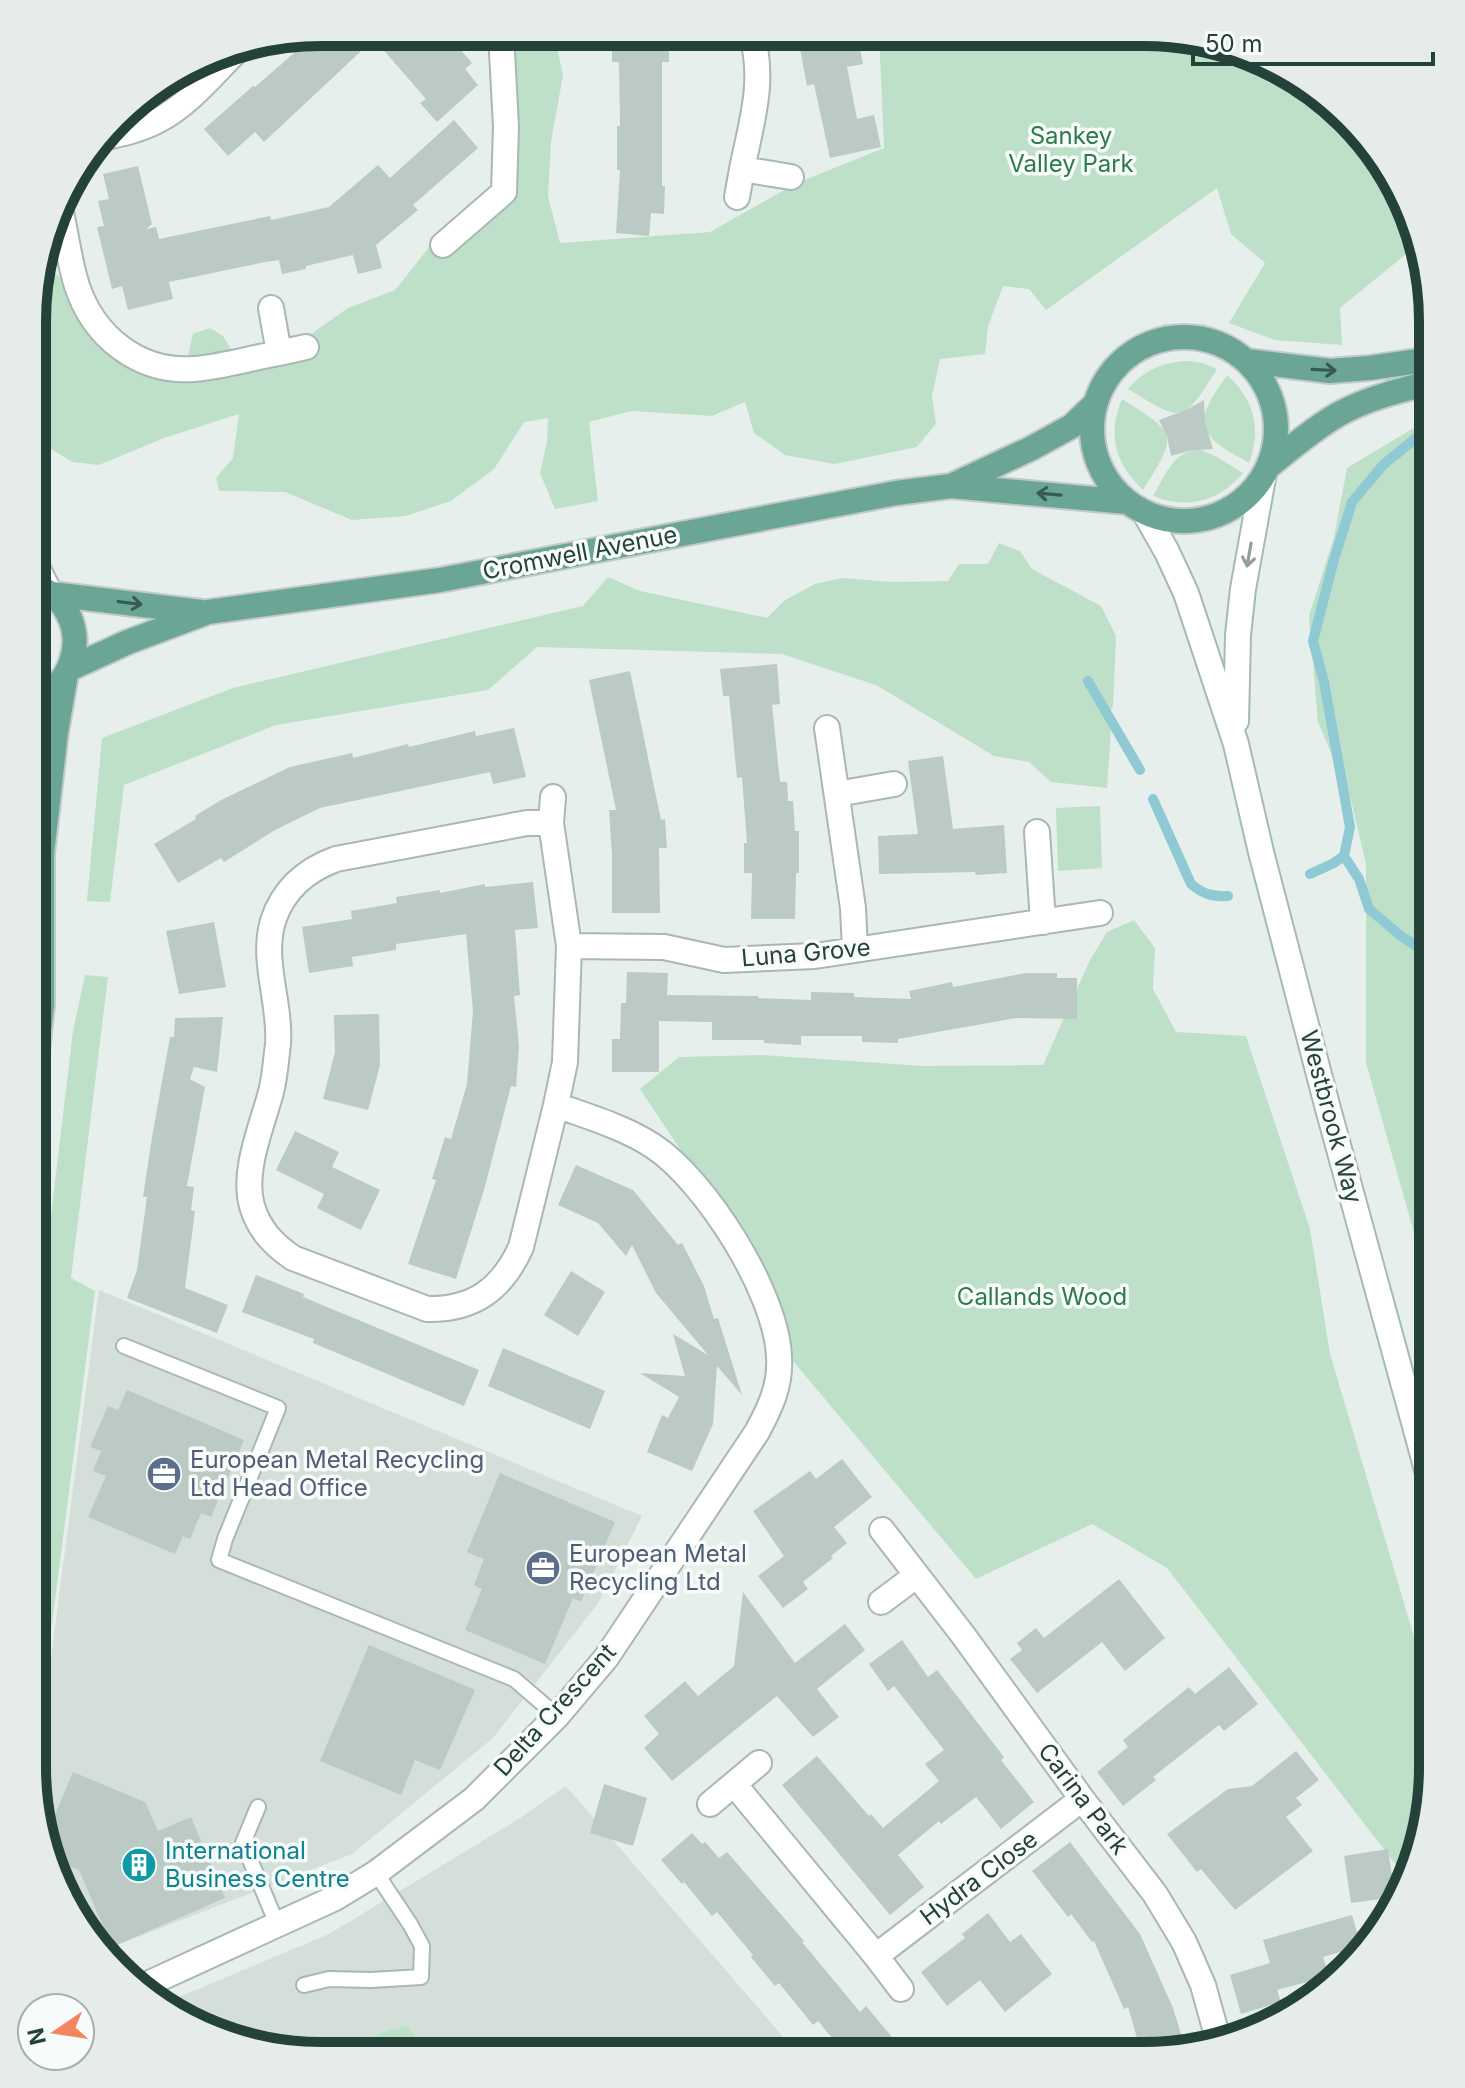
<svg xmlns="http://www.w3.org/2000/svg" width="1465" height="2088" font-family="Inter,sans-serif">
<style>
.built{fill:#d4dfda}
.green{fill:#bfe0c8}
.lines{fill:none;stroke-linecap:round;stroke-linejoin:round}
.stream{stroke:#8ec9d4;stroke-width:10}
.building{fill:#bbcac4}
.lane-casing{stroke:#a8b8b2;stroke-width:18}
.street-casing{stroke:#a8b8b2;stroke-width:28}
.secondary-casing{stroke:#a4bbb3;stroke-width:28}
.primary-casing{stroke:#c2cac8;stroke-width:28}
.lane{stroke:#fff;stroke-width:14}
.street{stroke:#fff;stroke-width:24}
.secondary{stroke:#fff;stroke-width:24}
.primary{stroke:#6aa596;stroke-width:24}
.oneway{stroke:#365b51}
.oneway2{stroke:#92a09c}
.labels{text-anchor:middle;stroke-width:7;stroke-linejoin:round;paint-order:stroke}
.park-label{font-size:24px;fill:#2d7a4b;stroke:#f7fbf9}
.street-label{font-size:24px;fill:#24423a;stroke:#f7fbf9}
.service-label{font-size:24px;fill:#4e5e75;stroke:#f7fbf9;text-anchor:start}
.culture-label{font-size:24px;fill:#0d838f;stroke:#f7fbf9;text-anchor:start}
.rim{fill:none;stroke:#24423a;stroke-width:10}
</style>
<rect width="100%" height="100%" fill="#e6efeb"/>
<path class="built" d="M99,1290L642,1516L599,1602L493,1738L352,1854L112,1947L85,1902L56,1871L35,1780Z
M566,1786L799,2055L431,2054L408,2025L377,2034L368,2042L348,2054H283L174,2013L179,1997L329,1934L517,1820Z"/>
<path class="green" d="M506,33H554L563,75L551,142L548,196L560,243L710,232L797,183L884,148L879,34L1183,35L1320,91L1403,193L1416,246L1340,308L1342,345L1275,340L1229,323L1265,263L1231,234L1217,188L1046,310L1029,289L1003,286L988,326L985,354L940,359L932,396L936,424L917,447L835,464L785,455L754,433L745,402L712,416L631,411L589,422L598,501L555,509L540,473L547,442L548,418L524,422L494,469L451,501L406,516L352,520L285,492L219,491L216,478L233,458L239,414L164,438L99,465L72,462L48,447L34,411L35,282L41,265H44L72,287L120,338L152,350L158,376L170,375L188,355L193,334L210,328L223,336L233,353L304,339L348,308L395,290L447,225L475,234L504,201Z
M1188,361L1203,363L1217,369C1183,424 1183,423 1128,389C1144,370 1163,362 1188,361Z
M1227,375C1254,399 1262,429 1249,463C1229,451 1194,437 1207,408C1211,397 1220,386 1227,375Z
M1122,399C1178,434 1178,434 1143,490C1115,463 1107,436 1122,399Z
M1433,419V803L1423,807L1433,834V1279L1426,1275L1366,1063V864L1351,800L1318,722L1309,616L1334,537L1347,468L1427,420Z
M1199,449L1217,457L1243,473C1220,501 1187,510 1153,496C1165,476 1173,451 1199,449Z
M999,543L1020,551L1032,569L1101,606L1116,636L1113,707L1104,718L1111,730L1107,788L1051,782L1029,762L994,756L876,685L782,654L537,647L488,690L276,725L124,785L110,902L87,901L102,738L233,688L583,606L608,577L640,591L767,618L785,600L815,584L842,578L892,582L948,581L959,564H988Z
M34,609C58,626 55,655 34,673Z
M1100,806L1102,868L1058,871L1056,808Z
M1134,920L1155,948L1153,989L1176,1032L1246,1036L1310,1229L1330,1354L1432,1697V1787L1403,1874L1167,1568L1092,1524L976,1579L761,1323L716,1203L640,1089L679,1057L762,1055L924,1066L1043,1065L1090,960L1107,932Z
M85,975L108,977L71,1278L95,1291L33,1770V1367L73,1031Z
M408,2025L430,2054H348L368,2042L377,2034Z"/>
<g class="lines">
<path class="stream" d="M1088,681L1140,770
M1153,799L1191,884C1203,894 1212,897 1228,896
M1310,874L1332,864L1344,856
M1433,957L1401,936L1369,909L1359,879L1344,856L1350,827L1324,682L1313,641L1333,563L1352,502L1384,464L1416,438L1433,433"/>
</g>
<path class="building" d="M321,32H445L472,63L465,69L478,85L437,122L420,103L426,99L374,39L264,142L255,132L228,156L204,129L253,86L255,87L302,46L314,33Z
M612,33H669V62H662V186H665L664,214L651,213L649,236L616,233L620,170H617V126H620L619,62H612Z
M797,33L857,34L863,64L847,67L857,119L874,115L881,147L830,158L814,84L807,86Z
M454,120L478,148L413,205L418,210L376,245L382,268L358,274L353,255L306,266V269L282,274L279,260L265,262L169,282L173,299L128,310L122,286L112,289L97,227L104,226L98,201L109,199L103,174L138,166L152,224L146,229L156,227L159,239L270,216L271,220L329,207L378,165L390,178Z
M1204,400L1205,423L1213,449L1192,450L1171,456L1167,437L1159,420L1186,410Z
M777,664L780,704L772,705L780,782H787L788,801H793L795,831H799V873H796L795,919H751L752,873H744V843H747L742,777L737,778L729,696H723L720,669Z
M630,671L661,820L665,819L667,848H659L660,913H612V856L609,810H616L589,680Z
M514,728L526,777L493,784L490,772L320,808L275,830L224,862L221,858L178,883L154,844L196,819L195,816L221,800L290,767L352,753L353,758L408,744L409,747L475,731L476,736Z
M943,756L953,829L1004,825L1007,873L976,875L975,872L879,874L878,836L918,834L908,761Z
M533,882L538,928L515,930L520,995L514,996L519,1046L516,1087L511,1086L484,1190L456,1279L408,1264L436,1180L432,1179L445,1137L451,1139L467,1084L473,1011L466,934L396,944V950L352,957L353,966L309,973L302,927L352,919L351,911L397,903L396,897L440,890V893L485,884V887Z
M214,922L226,987L179,994L166,931Z
M627,972L668,973L667,995L758,996V998L811,1000V992L854,993V997L911,999L909,991L952,982L953,987L1026,973H1057V978H1077V1019L1016,1018L898,1039V1043L862,1042V1036H801V1045L764,1043V1040H712V1022L659,1021V1072H612V1039H620L621,1003H626Z
M379,1014L380,1065L368,1110L323,1099L335,1052L334,1015Z
M223,1017L217,1072L194,1067L190,1079L205,1087L187,1186L194,1187L191,1210L195,1211L185,1288L228,1305L217,1333L127,1298L137,1270L147,1197H143L152,1137L170,1037H174L175,1018Z
M295,1131L339,1152L332,1167L380,1190L361,1230L317,1208L324,1194L276,1170Z
M576,1165L633,1190L678,1245L682,1243L704,1286L714,1319L718,1318L742,1395L717,1366L713,1424L692,1471L647,1452L662,1415L668,1418L679,1397L640,1373L685,1376L673,1334L708,1355L656,1293L632,1245L626,1256L598,1223L558,1205Z
M571,1271L605,1292L578,1336L544,1315Z
M256,1275L304,1294L303,1297L479,1370L464,1406L313,1343L314,1339L242,1312Z
M503,1348L605,1391L590,1429L488,1386Z
M127,1390L244,1440L211,1517L201,1513L190,1539L183,1536L175,1554L88,1517L106,1476L93,1471L101,1451L90,1447L108,1406L118,1410Z
M842,1459L872,1497L834,1527L847,1543L831,1556L833,1558L803,1582L808,1589L783,1608L758,1576L784,1556L753,1511L810,1471L816,1479Z
M500,1473L615,1522L581,1602L573,1598L545,1664L465,1630L482,1589L474,1585L484,1559L467,1552Z
M1119,1579L1165,1638L1125,1671L1102,1642L1037,1693L1010,1659L1022,1650L1017,1643L1036,1628L1044,1638Z
M743,1592L795,1663L845,1624L865,1650L817,1689L839,1717L813,1737L777,1696L672,1781L644,1748L659,1734L644,1716L685,1681L698,1696L734,1666Z
M902,1640L928,1677L937,1670L1004,1757L1001,1760L1034,1802L1001,1829L976,1797L941,1824L939,1821L898,1855L924,1887L890,1915L782,1785L817,1756L869,1816L871,1814L883,1828L939,1781L925,1764L944,1750L894,1686L888,1691L869,1664Z
M369,1645L475,1690L440,1770L415,1760L401,1795L320,1761Z
M1229,1667L1258,1704L1224,1731L1219,1725L1153,1777L1156,1780L1123,1806L1097,1772L1128,1747L1123,1740L1189,1687L1195,1694Z
M1296,1751L1319,1780L1296,1798L1302,1805L1286,1817L1313,1851L1235,1910L1201,1869L1197,1872L1167,1834L1228,1789L1252,1786Z
M73,1772L145,1802L158,1831L191,1817L225,1898L112,1947L79,1870L53,1860L47,1834Z
M604,1784L647,1798L633,1846L590,1833Z
M692,1833L702,1844L705,1842L719,1858L727,1852L804,1941L802,1942L860,2012L866,2006L907,2055H846L818,2021L813,2025L779,1983L775,1986L751,1957L753,1955L717,1912L712,1916L684,1882L682,1884L661,1860Z
M1070,1842L1140,1934L1173,2008L1185,2047L1145,2056L1137,2038L1128,2007L1124,2009L1094,1941L1092,1942L1071,1914L1068,1917L1032,1871Z
M1388,1849L1395,1897L1351,1903L1344,1856Z
M988,1913L1010,1942L1021,1934L1052,1974L1005,2012L980,1980L947,2006L921,1972L965,1938L962,1934Z
M1352,1915L1361,1946L1323,1957L1329,1976L1277,1990L1281,2002L1241,2014L1230,1975L1270,1963L1263,1940Z"/>
<g class="lines">
<defs>
<path id="lane" d="M124,1346L278,1408L225,1539L219,1560L514,1679L557,1716
M258,1807L243,1843L277,1924
M304,1985L329,1979L371,1980L421,1977L422,1946L410,1924L376,1873"/>
<path id="street" d="M102,138C121,134 140,130 157,121C190,104 216,71 242,45
M742,169C751,124 766,79 751,33
M737,197L742,169L791,177
M60,208C66,233 69,261 77,286C94,337 139,373 194,369C222,367 251,358 279,353
M443,245L504,192L506,127L501,33
M271,308L279,353L306,347
M827,728L853,908L855,950
M837,794L894,784
M527,823H551L569,946L565,1062L556,1105L521,1247C502,1289 474,1310 427,1309L293,1258C274,1245 259,1230 252,1206C242,1171 262,1126 271,1092C275,1077 276,1059 278,1044C281,1003 261,961 273,921C283,890 306,870 336,859Z
M551,823L553,797
M1037,832L1043,922
M569,946L664,947L724,960L815,956L1100,913
M882,1530L963,1635L1082,1799L1155,1894L1184,1942L1203,1985L1218,2039
M881,1602L916,1576
M734,1784L876,1956L1082,1799
M710,1804L759,1763
M876,1956L901,1989
M143,1988L152,1982L335,1898L376,1873L474,1799L557,1716L606,1658L757,1432C770,1408 781,1385 779,1357C777,1293 705,1180 653,1146C624,1127 589,1117 556,1105"/>
<path id="secondary" d="M1145,513L1167,552L1186,593L1236,744L1261,852L1327,1105L1432,1488
M34,561L49,591
M1236,721L1238,635L1243,589L1263,478"/>
<path id="primary" d="M1092 429a92 92 0 1 1 184 0a92 92 0 1 1-184 0Z
M1247,361L1330,371L1369,368L1433,359
M1269,466C1291,448 1313,429 1339,414C1368,398 1401,390 1433,382
M953,485L1032,448L1072,426L1095,404
M52,594L201,612
M69,669L128,642L208,612L440,580L896,493L951,486L1127,502
M34,699C70,687 85,644 67,612C60,598 47,591 34,584
M33,1087L42,1005V853L56,732L66,674"/>
</defs>
<use href="#lane" class="lane-casing"/>
<use href="#street" class="street-casing"/>
<use href="#secondary" class="secondary-casing"/>
<use href="#primary" class="primary-casing"/>
<use href="#lane" class="lane"/>
<use href="#street" class="street"/>
<use href="#secondary" class="secondary"/>
<use href="#primary" class="primary"/>
</g>
<defs><path id="oneway-shaft" d="M-6 0H5M1.5-3L5.5 0L1.5 3" fill="none" stroke-width="1.6" stroke-linecap="round" stroke-linejoin="round" transform="scale(2)"/></defs>
<g class="oneway">
<use href="#oneway-shaft" transform="translate(1324 370) rotate(3)"/>
<use href="#oneway-shaft" transform="translate(1049 494) rotate(-175)"/>
<use href="#oneway-shaft" transform="translate(130 603) rotate(7)"/>
</g>
<use class="oneway2" href="#oneway-shaft" transform="translate(1249 555) rotate(100)"/>
<defs>
<symbol id="office-disc" viewBox="-11 -11 22 22"><circle r="9.5" fill="#5c6f8a" stroke="#f7fbf9"/><path d="M-6-3h4V-5.5h4V-3h4V5H-6ZM-1-4.5V-3h2v-1.5ZM-6 0V1H6V0Z" fill="#fff"/></symbol>
<symbol id="building-disc" viewBox="-11 -11 22 22"><circle r="9.5" fill="#0f9aa8" stroke="#f7fbf9"/><path d="M-4-6H4V6H1V3H-1V6H-4ZM-2.5-4.3h1.7v1.8h-1.7ZM.8-4.3h1.7v1.8H.8ZM-2.5-1h1.7V.8h-1.7ZM.8-1h1.7V.8H.8Z" fill="#fff"/></symbol>
</defs>
<g fill-rule="evenodd">
<use href="#office-disc" x="144" y="1454" width="40" height="40"/>
<use href="#office-disc" x="523" y="1548" width="40" height="40"/>
<use href="#building-disc" x="119" y="1845" width="40" height="40"/>
</g>
<g class="labels">
<g class="park-label">
<text x="1071" y="144">Sankey<tspan x="1071" dy="28">Valley Park</tspan></text>
<text x="1042" y="1305">Callands Wood</text>
</g>
<g class="street-label">
<text transform="translate(580 553) rotate(-11)" y="8">Cromwell Avenue</text>
<text transform="translate(806 953) rotate(-5)" y="8">Luna Grove</text>
<text transform="translate(1331 1117) rotate(75)" y="8">Westbrook Way</text>
<text transform="translate(555 1710) rotate(-48)" y="8">Delta Crescent</text>
<text transform="translate(1083 1799) rotate(53)" y="8">Carina Park</text>
<text transform="translate(979 1878) rotate(-37)" y="8">Hydra Close</text>
</g>
<g class="service-label">
<text x="190" y="1468">European Metal Recycling<tspan x="190" dy="28">Ltd Head Office</tspan></text>
<text x="569" y="1562">European Metal<tspan x="569" dy="28">Recycling Ltd</tspan></text>
</g>
<g class="culture-label">
<text x="165" y="1859">International<tspan x="165" dy="28">Business Centre</tspan></text>
</g>
</g>
<path d="M0 0H1465V2088H0ZM321 46H1144A275 275 0 0 1 1419 321V1767A275 275 0 0 1 1144 2042H321A275 275 0 0 1 46 1767V321A275 275 0 0 1 321 46Z" fill="#e6ecea" fill-rule="evenodd"/>
<path class="rim" d="M321 46H1144A275 275 0 0 1 1419 321V1767A275 275 0 0 1 1144 2042H321A275 275 0 0 1 46 1767V321A275 275 0 0 1 321 46Z"/>
<g transform="translate(56 2032) rotate(257)"><circle r="38" fill="#f7fbf9" stroke="#a3b1ad" stroke-width="2"/>
<path d="M0-6L14 30L0 20L-14 30Z" fill="#f4845f"/>
<text y="-12" font-size="22" font-weight="bold" text-anchor="middle" fill="#24423a">N</text>
</g>
<path d="M1193 52v12h240v-12" fill="none" stroke="#24423a" stroke-width="4"/>
<text x="1205" y="52" font-size="24" fill="#24423a" stroke="#f7fbf9" stroke-width="6" paint-order="stroke">50 m</text>
</svg>
